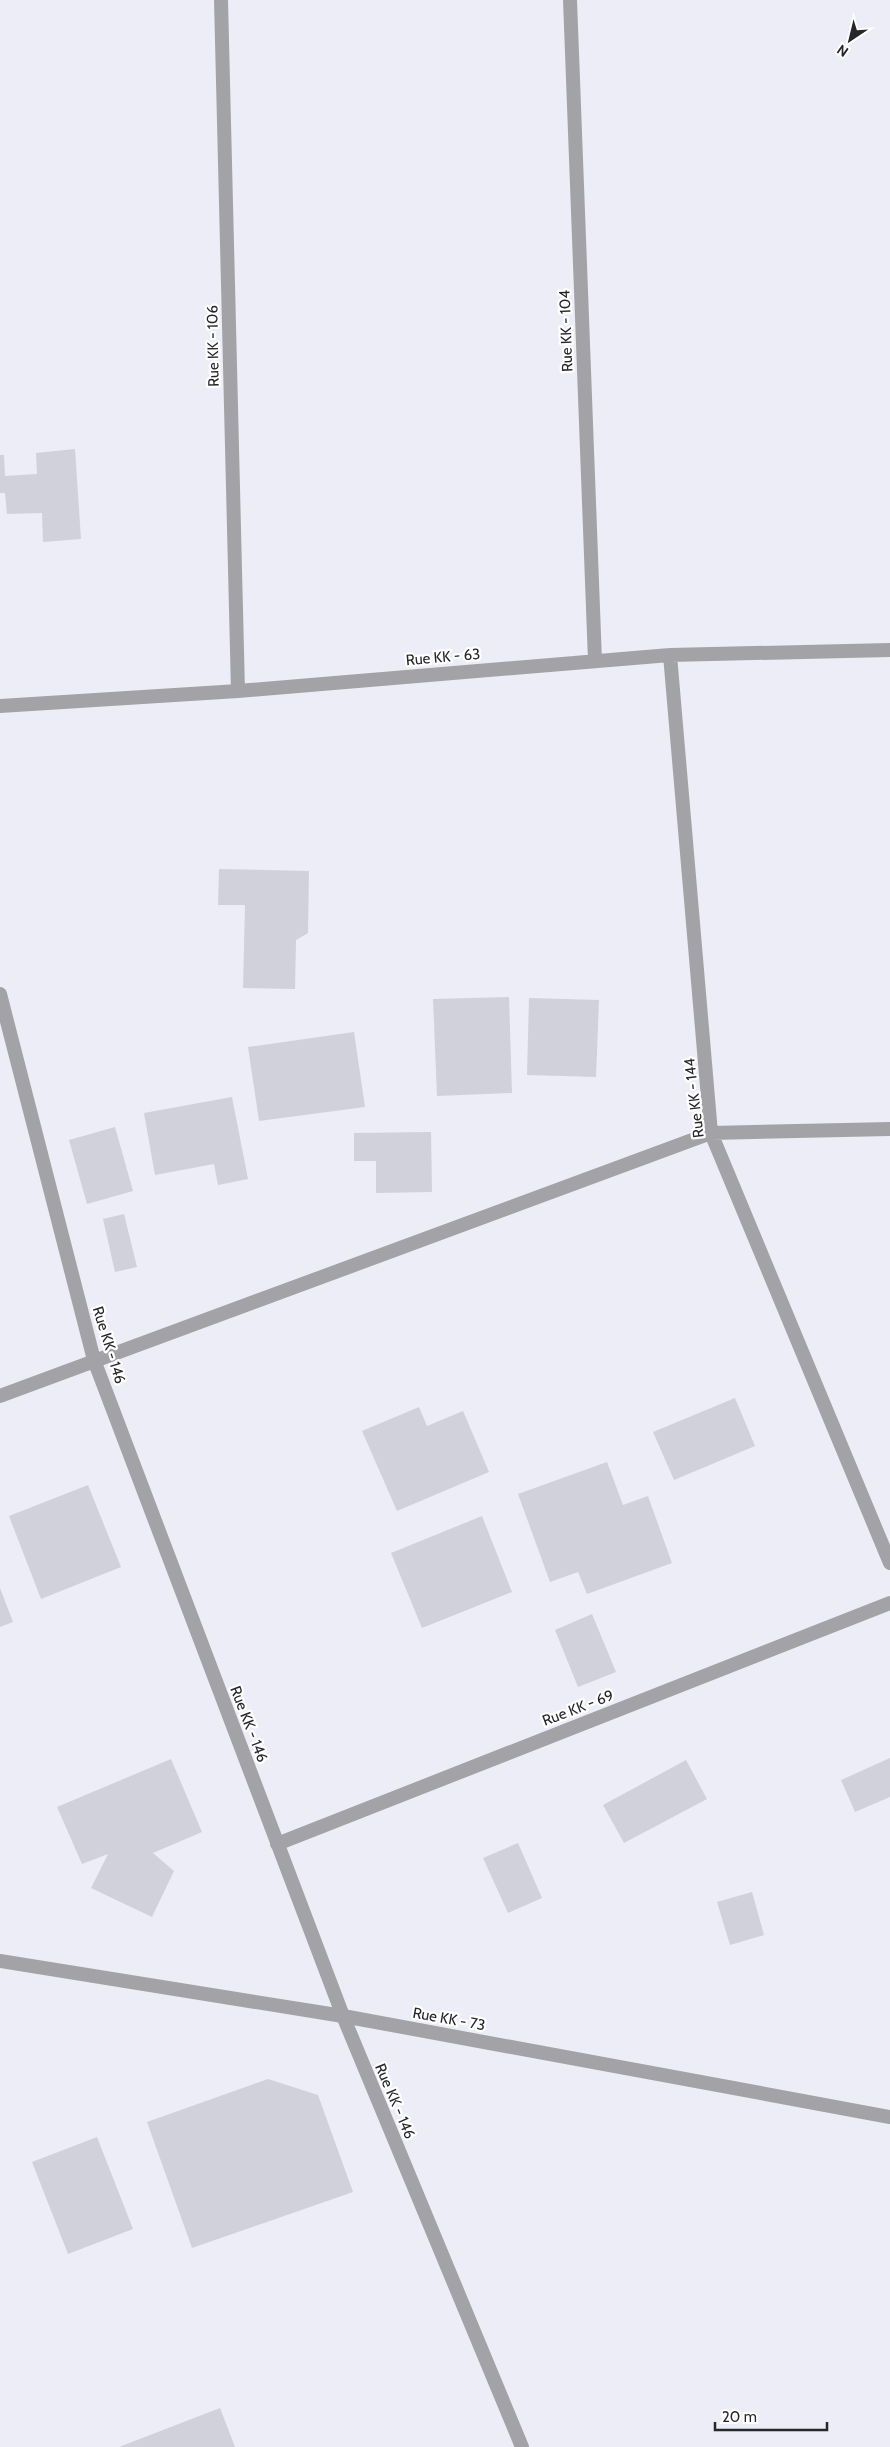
<svg xmlns="http://www.w3.org/2000/svg" width="890" height="2447" font-family="Cabin,sans-serif">
<style>
.building{fill:#d0d1db}
.lines{fill:none;stroke-linecap:round;stroke-linejoin:round}
.minor{stroke:#a3a3a7;stroke-width:14}
.labels{text-anchor:middle;stroke-width:4.5;stroke-linejoin:round;paint-order:stroke}
.street-label{font-size:15px;fill:#27272b;stroke:#fff}
</style>
<rect width="100%" height="100%" fill="#ecedf7"/>
<path class="building" d="M75,449L81,539L43,542L42,513L7,514L5,493H0V455H4L5,476L37,474L36,453Z
M219,869L309,871L308,933L296,940L295,989L243,988L245,905H218Z
M509,997L512,1093L437,1096L433,999Z
M529,998L599,1000L596,1077L527,1075Z
M354,1032L365,1107L259,1121L248,1047Z
M232,1097L248,1179L218,1185L214,1164L155,1175L144,1113Z
M115,1127L133,1191L87,1204L69,1140Z
M431,1132L432,1192L376,1193V1161H354V1133Z
M124,1214L137,1267L115,1272L103,1219Z
M735,1398L755,1446L674,1480L653,1432Z
M419,1407L427,1426L463,1411L489,1472L397,1511L362,1431Z
M607,1462L623,1505L648,1496L672,1563L587,1594L578,1572L550,1582L518,1494Z
M88,1485L121,1567L41,1599L9,1516Z
M482,1516L512,1592L422,1628L391,1553Z
M0,1588L13,1622L0,1627Z
M592,1614L616,1672L578,1687L555,1630Z
M890,1758V1797L855,1812L841,1780Z
M171,1759L202,1832L153,1853L174,1871L152,1917L91,1888L108,1854L82,1864L57,1807Z
M686,1760L707,1799L624,1843L603,1805Z
M518,1843L542,1898L508,1913L483,1858Z
M752,1892L764,1935L730,1945L717,1902Z
M268,2079L318,2095L353,2192L192,2248L147,2122Z
M97,2137L133,2229L68,2254L32,2162Z
M220,2408L235,2447H119Z"/>
<g class="lines">
<path class="minor" d="M221,0L238,691
M570,0L595,661
M670,655L711,1133L890,1563
M0,706L238,691L670,655L890,650
M0,994L94,1360L343,2016L522,2447
M0,1396L711,1133L890,1129
M277,1844L890,1603
M0,1961L343,2016L890,2117"/>
</g>
<g class="labels">
<g class="street-label">
<text transform="translate(566 331) rotate(-92)" y="5">Rue KK - 104</text>
<text transform="translate(213 346) rotate(-91)" y="5">Rue KK - 106</text>
<text transform="translate(443 657) rotate(-5)" y="5">Rue KK - 63</text>
<text transform="translate(694 1098) rotate(-97)" y="5">Rue KK - 144</text>
<text transform="translate(109 1345) rotate(73)" y="5">Rue KK - 146</text>
<text transform="translate(578 1708) rotate(-21)" y="5">Rue KK - 69</text>
<text transform="translate(249 1724) rotate(69)" y="5">Rue KK - 146</text>
<text transform="translate(449 2019) rotate(10)" y="5">Rue KK - 73</text>
<text transform="translate(395 2101) rotate(67)" y="5">Rue KK - 146</text>
</g>
</g>
<g transform="translate(850 40) rotate(215)" stroke="#ffffff" stroke-width="4" paint-order="stroke">
<path d="M0-4L9 19L0 12L-9 19Z" fill="#27272b"/>
<text y="-8" font-size="14" font-weight="bold" text-anchor="middle" fill="#27272b">N</text>
</g>
<path d="M715 2422v8h112v-8" fill="none" stroke="#27272b" stroke-width="2.5"/>
<text x="722" y="2422" font-size="15" fill="#27272b" stroke="#ffffff" stroke-width="4" paint-order="stroke">20 m</text>
</svg>
